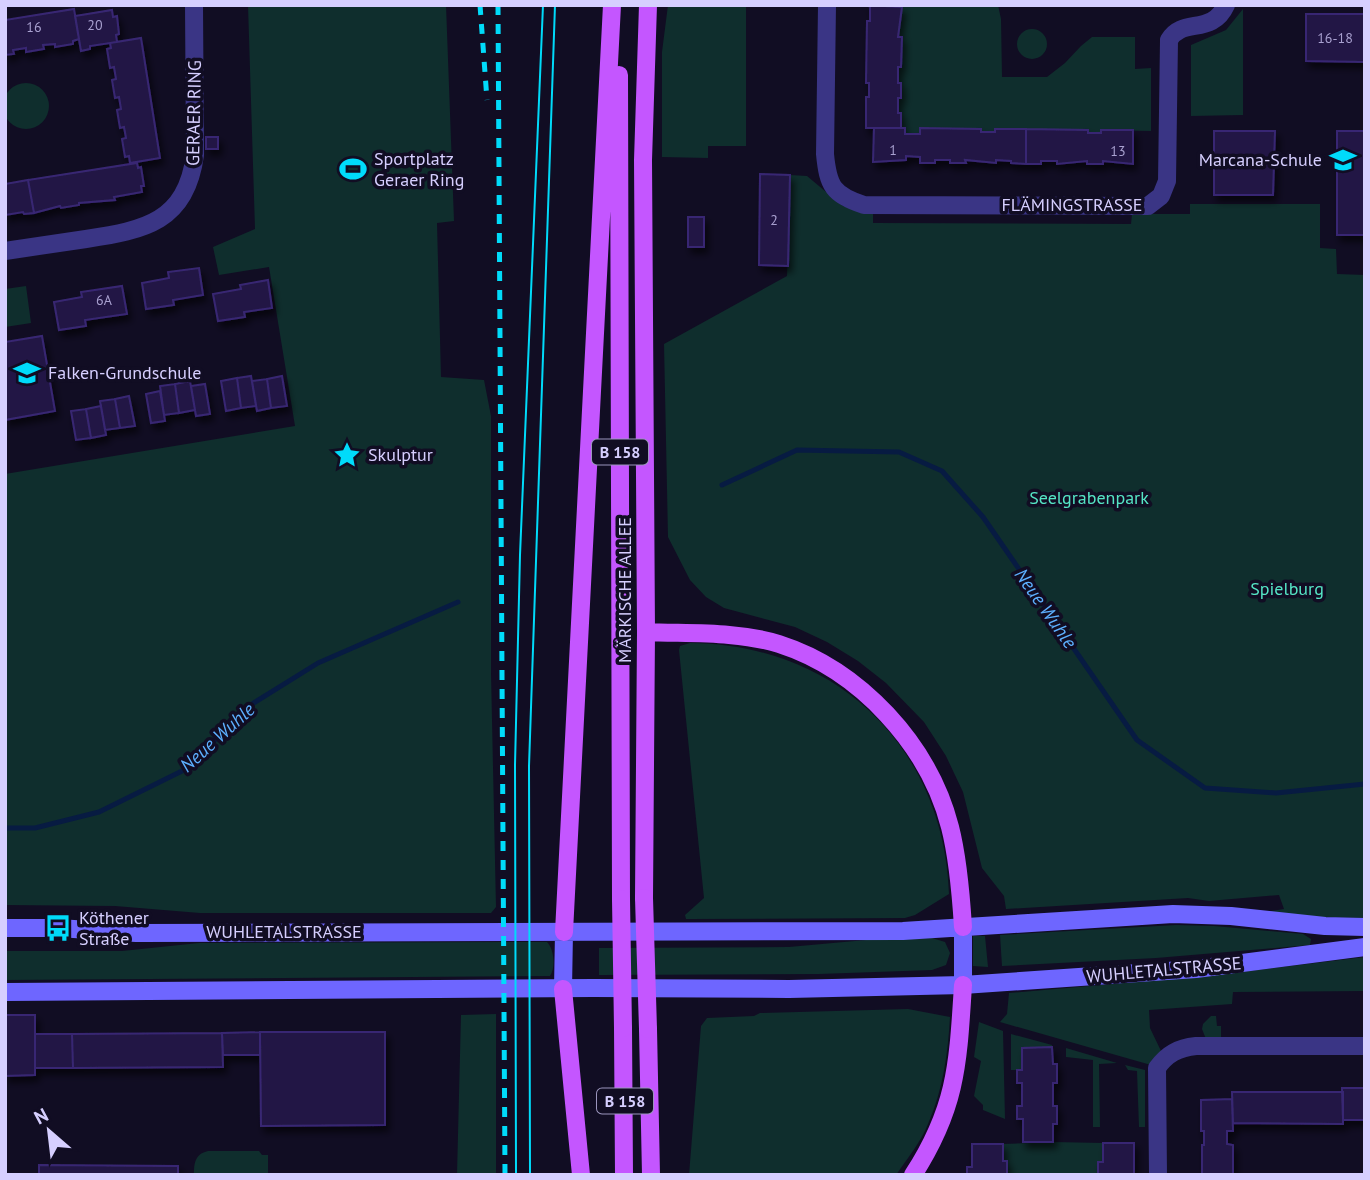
<svg xmlns="http://www.w3.org/2000/svg" width="1370" height="1180" font-family="'PT Sans',sans-serif">
<style>
.green{fill:#0f2e2d}
.lines{fill:none;stroke-linecap:round;stroke-linejoin:round}
.stream{stroke:#071b42;stroke-width:5}
.building{fill:#221845;stroke:#392873;stroke-width:2;filter:url(#shadow)}
.street{stroke:#3a3585;stroke-width:18}
.secondary{stroke:#6e66ff;stroke-width:18}
.primary{stroke:#c456ff;stroke-width:18}
.tram{stroke:#00dbfa;stroke-width:2}
.rail{stroke:#00dbfa;stroke-width:5;stroke-dasharray:10 9;stroke-linecap:butt}
.primary-bridge{stroke:#c456ff;stroke-width:18}
.labels{text-anchor:middle;stroke-width:7;stroke-linejoin:round;paint-order:stroke}
.number-label{font-size:14px;fill:#a9a1d0}
.shield{fill:#110d23;stroke:#9b95bd;stroke-width:2}
.shield-label{font-size:16px;font-weight:bold;fill:#d6cfff}
.street-label{font-size:18px;fill:#d6cfff;stroke:#110d23}
.poi-label{font-size:18px;fill:#d6cfff;stroke:#110d23;text-anchor:start}
.park-label{font-size:18px;fill:#55e5c5;stroke:#110d23}
.water-label{font-size:19px;font-style:italic;fill:#5db0ff;stroke:#110d23}
</style>
<defs>
<filter id="shadow"><feDropShadow dx="3.5" dy="6" stdDeviation="3.5" flood-color="#0009"/></filter>
</defs>
<rect width="100%" height="100%" fill="#110d23"/>
<path class="green" d="M248,5H446L454,221L437,223L441,377L484,380L491,416V673L496,907L491,913H200L115,906L5,905V474L295,426L269,267L219,275L213,247L255,229Z
M668,5H746V146H708V158L662,157V52Z
M899,5H998L1001,19L1002,77H1047L1065,63L1081,46L1092,37H1135V69L1151,68V131L1102,130L1101,133H1088L1087,130L996,129L995,132L920,128V134H905V129L901,128V113H898V98H901V83H898V67H901L902,38L898,37L902,7Z
M1243,9V115L1191,116V45L1226,30Z
M1017 44a15 15 0 1 1 30 0a15 15 0 1 1-30 0Z
M3 106a23 23 0 1 1 46 0a23 23 0 1 1-46 0Z
M790,175L807,176L843,206L873,213V223L1131,224L1132,214H1190V204H1320V248L1336,249L1337,274L1365,275V918L1321,917L1266,912L1284,909L1279,895L1209,901L1188,898L1006,909L1004,896L982,868L963,792L946,756L924,722L886,683L858,661L827,642L795,627L724,608L706,597L690,580L668,537L664,344L787,276Z
M26,286L31,323L5,327V289Z
M690,643C837,644 944,748 949,894L915,915L905,918L686,919L685,915L704,898L679,650L680,646Z
M1176,925L1214,926L1303,934L1311,939L1310,945L1156,958L1002,966L1000,935Z
M973,936H985L988,967L973,966Z
M932,938L945,942L950,953L946,965L932,970L819,974L599,975V948L789,947L866,940Z
M547,942C554,949 556,967 550,976L5,980V951H122L199,943Z
M1365,957V991L1233,992L1232,1004L1149,1010L1150,1028L1161,1051L1151,1065L1000,1022L1007,1014L1009,993L1225,974Z
M908,1009L950,1017C948,1053 943,1090 928,1124C921,1142 907,1159 896,1175H689L701,1026L707,1018L754,1016L760,1013Z
M496,1014V1175H457L461,1015Z
M1211,1016H1216L1217,1026H1221V1042L1206,1039L1202,1029L1203,1024Z
M979,1022L1003,1031L1005,1119L983,1110V1105L974,1096L981,1061L974,1057Z
M1011,1034L1052,1045V1047L1022,1048V1070H1011Z
M1066,1048L1117,1063L1099,1064L1100,1127H1093V1060L1066,1057Z
M1125,1065L1145,1070V1127H1139L1137,1071L1128,1070Z
M1053,1142L1103,1143V1162H1098V1175H1007V1161H1003V1144Z
M208,1151H259L262,1155H268V1175H194C194,1163 195,1154 208,1151Z"/>
<g class="lines">
<path class="stream" d="M722,485L797,450L899,452L942,471L983,517L1137,740L1205,788L1276,793L1365,784
M5,828H35L99,812L184,770L252,704L318,663L458,602"/>
</g>
<path class="building" d="M867,5L902,7L898,37H902L901,67H898V83H901V98H898V113H901V128H866V97H869V83H866L867,21H870V7Z
M74,9L79,39L73,41V44L55,47V44L43,45L44,49L26,52V48L13,50L14,54L5,55V20Z
M112,10L113,17L117,16L119,34L116,35L117,42L90,46V49L81,51L75,16Z
M1306,14H1365V62L1306,61Z
M141,38L160,158L130,163L129,156L125,157L122,139L126,138L124,127L120,128L117,110L121,109L119,97L115,98L112,80L116,79L114,67L110,68L107,49L111,48L110,43Z
M874,128H905V134H920V128L981,129V132H995V129H1026V164L1011,163V161L996,160V163L965,160L966,163H950V160H935V163H920V157L906,156V160L873,162Z
M1026,129L1088,130V133H1101V130H1133V164L1103,161V164H1087V161L1057,164V161H1041V164H1026Z
M1214,131H1275L1273,195H1214Z
M1337,131H1365V235H1337Z
M206,137H218V149H206Z
M137,163L138,168L141,167L144,186H141L142,192L114,197L115,200L79,203V205L61,208L60,206L34,213L28,180Z
M760,174L790,175L788,266L759,265Z
M28,180L34,213L24,214L23,212L5,215V217V184Z
M688,217H704V247H688Z
M199,268L203,295L173,300L174,305L146,309L142,283L169,278L168,272Z
M268,280L272,308L244,312L245,317L218,321L213,294L241,289L240,285Z
M122,286L127,314L85,320L86,326L59,330L54,302L82,297L81,292Z
M42,336L55,411L5,420V342Z
M251,376L256,406L241,408L237,378Z
M282,376L287,406L271,408L267,379Z
M237,378L241,408L226,411L221,381Z
M267,379L271,408L257,411L252,381Z
M190,381L195,410L179,413L175,384Z
M175,384L179,413L164,415L160,386Z
M205,384L210,414L196,416L191,386Z
M160,391L165,421L151,423L146,394Z
M129,396L135,426L120,428L115,399Z
M115,399L120,428L105,430L100,401Z
M101,406L106,435L91,438L86,409Z
M86,409L91,438L76,440L71,411Z
M5,1015H35V1075L5,1076Z
M260,1032H385V1125L261,1126Z
M260,1032V1055H223L222,1033Z
M222,1033L223,1067L73,1068L72,1034Z
M35,1034H72L73,1068H35Z
M1052,1047L1053,1064H1057V1083H1053V1106H1057V1124H1053V1142H1023V1119H1017V1106H1022V1083H1017V1070H1022V1048Z
M1342,1088H1365V1120H1343Z
M1232,1092H1343V1124L1233,1123Z
M1232,1099L1233,1131H1227V1144L1233,1145V1175H1202V1145H1204V1131H1201V1100Z
M1103,1143H1134V1175H1098V1162H1103Z
M972,1144H1003V1161H1007V1175H967V1167H972Z
M39,1165L178,1166V1175H39Z"/>
<g class="lines">
<path class="street" d="M827,5L825,154C828,186 833,195 864,205L1148,206L1161,196L1167,181L1169,40C1182,17 1212,36 1226,5
M5,251C32,247 59,243 86,239C145,230 186,222 195,155L194,5
M1158,1175L1157,1068C1167,1054 1178,1048 1196,1046H1365"/>
<path class="secondary" d="M963,927V985
M5,928H58L136,933L903,931L1173,914L1231,916L1325,926L1365,927
M563,989L564,932
M5,992L593,988L789,989L963,985L1196,969L1365,947"/>
<path class="primary" d="M619,75L621,899
M646,632C689,634 737,631 779,644C860,670 929,745 950,827C958,858 961,895 963,927
M644,898L646,632L643,160L648,5
M564,932L612,5
M563,989L581,1175
M623,1028L624,1175
M648,1029L651,1175
M913,1175C957,1107 958,1063 963,985"/>
<path class="tram" d="M516,1175L515,765L520,555L543,5
M530,1175L529,766L555,5"/>
<path class="rail" d="M480,5L487,100
M498,5L505,1175"/>
<path class="primary-bridge" d="M644,898L648,1029
M621,899L623,1028"/>
</g>
<defs>
<symbol id="school-bare" viewBox="-9 -9 18 18"><path d="M0-5L7-2L0 1L-7-2ZM-4 1L0 2.5L4 1V4Q0 6-4 4Z" fill="#00dbfa" stroke="#110d23" stroke-width="2.5" paint-order="stroke"/></symbol>
<symbol id="stadium-bare" viewBox="-9 -9 18 18"><path d="M0-5a6.5 5 0 1 0 0 10a6.5 5 0 1 0 0-10ZM-3.5-1.8h7v3.6h-7Z" fill="#00dbfa" stroke="#110d23" stroke-width="2.5" paint-order="stroke"/></symbol>
<symbol id="sight-bare" viewBox="-9 -9 18 18"><path d="M0-6L1.8-2.2L6-1.7L2.9 1.2L3.7 5.4L0 3.3L-3.7 5.4L-2.9 1.2L-6-1.7L-1.8-2.2Z" fill="#00dbfa" stroke="#110d23" stroke-width="2.5" paint-order="stroke"/></symbol>
<symbol id="bus-bare" viewBox="-9 -9 18 18"><path d="M-5-6H5V4H4V6H2V4H-2V6H-4V4H-5ZM-3.5-4V0h7V-4ZM-3.5 1.2v1.5H-2V1.2ZM2 1.2v1.5H3.5V1.2Z" fill="#00dbfa" stroke="#110d23" stroke-width="2.5" paint-order="stroke"/></symbol>
</defs>
<g fill-rule="evenodd">
<use href="#school-bare" x="1324" y="141" width="38" height="38"/>
<use href="#stadium-bare" x="334" y="150" width="38" height="38"/>
<use href="#school-bare" x="8" y="354" width="38" height="38"/>
<use href="#sight-bare" x="328" y="436" width="38" height="38"/>
<use href="#bus-bare" x="39" y="909" width="38" height="38"/>
</g>
<g class="labels">
<g class="number-label">
<text x="95" y="30">20</text>
<text x="34" y="32">16</text>
<text x="1335" y="43">16-18</text>
<text x="893" y="155">1</text>
<text x="1118" y="156">13</text>
<text x="774" y="225">2</text>
<text x="104" y="305">6A</text>
</g>
<g class="shield">
<rect x="592" y="439.5" width="56" height="25" rx="5"/>
<rect x="597" y="1088.5" width="56" height="25" rx="5"/>
</g>
<g class="shield-label">
<text x="620" y="458">B 158</text>
<text x="625" y="1107">B 158</text>
</g>
<g class="street-label">
<text transform="translate(194 113) rotate(-89)" y="6">GERAER RING</text>
<text x="1072" y="211">FLÄMINGSTRASSE</text>
<text transform="translate(625 590) rotate(-90)" y="6">MÄRKISCHE ALLEE</text>
<text x="284" y="938">WUHLETALSTRASSE</text>
<text transform="translate(1164 970) rotate(-5)" y="6">WUHLETALSTRASSE</text>
</g>
<g class="poi-label">
<text x="374" y="165">Sportplatz<tspan x="374" dy="21">Geraer Ring</tspan></text>
<text x="1322" y="166" text-anchor="end">Marcana-Schule</text>
<text x="48" y="379">Falken-Grundschule</text>
<text x="368" y="461">Skulptur</text>
<text x="79" y="924">Köthener<tspan x="79" dy="21">Straße</tspan></text>
</g>
<g class="park-label">
<text x="1089" y="504">Seelgrabenpark</text>
<text x="1287" y="595">Spielburg</text>
</g>
<g class="water-label">
<text transform="translate(1046 608) rotate(55)" y="7">Neue Wuhle</text>
<text transform="translate(217 737) rotate(-42)" y="7">Neue Wuhle</text>
</g>
</g>
<rect width="1370" height="1180" fill="none" stroke="#d6cfff" stroke-width="14"/>
<g transform="translate(49 1131) rotate(332)" stroke="#110d23" stroke-width="5" paint-order="stroke">
<path d="M0-5L12 26L0 18L-12 26Z" fill="#d6cfff"/>
<text y="-10" font-size="19" font-weight="bold" text-anchor="middle" fill="#d6cfff">N</text>
</g>
</svg>
